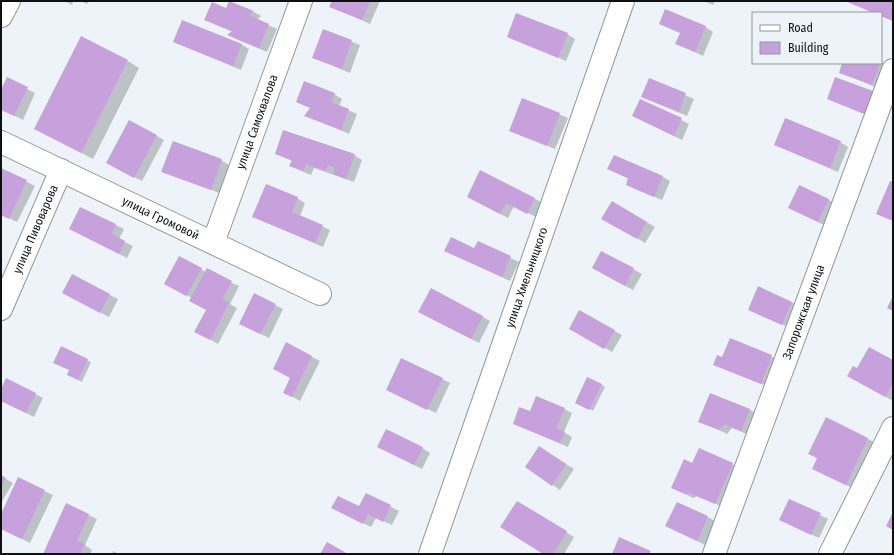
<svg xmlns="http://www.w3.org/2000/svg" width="894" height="555" font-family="'Fira Sans Condensed',sans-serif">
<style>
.shadow{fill:#0003}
.building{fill:#c7a1dc}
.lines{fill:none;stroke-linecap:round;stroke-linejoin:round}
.minor-casing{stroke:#90969a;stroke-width:24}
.minor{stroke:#fff;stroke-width:22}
.labels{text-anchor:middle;stroke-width:4;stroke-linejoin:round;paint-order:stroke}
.street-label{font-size:12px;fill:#0d0f11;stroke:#edf3f8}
</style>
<rect width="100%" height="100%" fill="#edf3f8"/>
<path class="shadow" d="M64,1H73L72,5Z
M80,1H89L87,4Z
M333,1H380L370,24L330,6Z
M703,1H715L713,5Z
M847,1H893V21L881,16V13H873Z
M229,2L254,12L261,16L257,20L277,29L267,52L236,39L229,35L233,32L214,24L226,10Z
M705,27L713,32L703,56L677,44Z
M324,31L360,45L350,73L314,58Z
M567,34L575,39L566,61L508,36Z
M174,42L242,45L249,49L241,70Z
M128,61L139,68L93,159L47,135Z
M881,62L888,66L880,89L840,72L843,63Z
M7,79L35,93L23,120L1,109V92Z
M649,80L694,99L687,116L642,97Z
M872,92L880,97L872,117L828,99Z
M334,94L342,99L339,106L357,114L349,134L306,115L311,108L297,102Z
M522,99L568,118L555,149L510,131Z
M641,100L689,124L682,140L633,116Z
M130,121L164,140L142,181L115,167Z
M840,142L848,147L838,172L775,145Z
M276,154L354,155L362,160L354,182L314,168L311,175L299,170L291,166L292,161Z
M221,160L229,165L219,193L163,171Z
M1,169L35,186L17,222L1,214Z
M608,169L663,177L670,181L662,200L635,189L629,179Z
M481,172L543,203L536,217L514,206L508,218L476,201Z
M800,186L837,204L826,226L797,212Z
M297,198L305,203L300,216L330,230L323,247L254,217Z
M612,202L655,227L645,243L603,218Z
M81,208L124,229L119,239L133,246L127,258L70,229Z
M478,242L519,262L510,281L454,255L475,249Z
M602,252L642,274L633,290L601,273Z
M180,257L206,272L239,286L230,304L237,308L218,344L195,331L207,309L192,298L165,284Z
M72,276L118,299L109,317L71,297Z
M792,302L799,307L790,328L757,314Z
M275,305L283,309L269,338L248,328Z
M580,311L622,335L612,352L570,328Z
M427,316L483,317L490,321L479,343Z
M730,340L780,360L769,387L714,364L723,359Z
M286,344L320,361L300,401L284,392L291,378Z
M87,360L91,362L82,382L72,377Z
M893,362V401L848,376L857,369Z
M442,379L450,383L436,413L395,394Z
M601,384L605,387L593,411L580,404Z
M1,391L35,394L43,398L34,417L1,401Z
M564,409L572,413L564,432L572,437L568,447L514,424L531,413Z
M749,409L757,414L749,435L732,428L727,434L700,421Z
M868,439L876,443L854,489L821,473L818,459Z
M422,448L430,453L422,469L386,451Z
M547,452L574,469L560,490L526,467Z
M732,464L740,469L723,507L698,496L693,498L673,488Z
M1,476L13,483L2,501L1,500Z
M18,479L53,495L30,543L1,529V517Z
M366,494L399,511L392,525L376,518L371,527L341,512L360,508Z
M790,500L828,519L819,538L789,524Z
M517,502L574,537L564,554H545Z
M67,505L97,519L85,545L92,550L90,554H44Z
M708,517L715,521L705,545L666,526Z
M113,551L119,554H112Z"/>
<path class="building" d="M229,1L254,11L249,15L269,24L259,48L227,35L232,31L204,20L212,2L226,8Z
M332,1H370L362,20L329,7Z
M845,1H893V21L881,16V13H874Z
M665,9L706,26L695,52L675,44L680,33L659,24Z
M516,13L568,33L558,58L507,37Z
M182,20L242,44L233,66L173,42Z
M323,29L352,40L342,69L312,58Z
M81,36L128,60L81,153L34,129Z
M842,63H880L872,85L839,73Z
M7,77L28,87L14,116L1,110V90Z
M835,77L873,91L864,114L827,99Z
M649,78L686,93L679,112L641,97Z
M304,81L335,93L331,102L349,109L341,130L304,116L310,108L296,102Z
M522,98L560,113L547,146L509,131Z
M640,99L682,118L674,136L632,116Z
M785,118L841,141L830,168L774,145Z
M129,120L157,135L134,178L106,163Z
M283,130L355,154L346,179L333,174L335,168L328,165L326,171L306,164L303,171L289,166L292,160L275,154Z
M173,141L222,159L211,190L161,172Z
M614,155L663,176L654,197L626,185L628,178L607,169Z
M1,168L27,180L9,219L1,215Z
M480,170L535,198L527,214L506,203L500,214L467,197Z
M890,181L893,182V221L876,214Z
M266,184L298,197L292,212L323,225L315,243L252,217Z
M799,185L829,199L818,222L788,208Z
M612,201L647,222L637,239L601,219Z
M80,207L116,224L112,234L125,241L119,254L69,229Z
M451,237L474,248L478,241L511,256L502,277L444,251Z
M601,251L634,268L625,286L592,268Z
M179,256L202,268L186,296L164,284Z
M207,268L232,281L222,299L229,303L210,340L194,332L206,310L189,301Z
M72,274L110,294L100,313L62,293Z
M758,286L792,302L782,325L748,310Z
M431,288L483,316L471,339L418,312Z
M254,293L276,304L260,334L239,324Z
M893,296V311L887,308Z
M579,310L615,330L604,349L569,329Z
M730,338L772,355L761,384L713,365L717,355L722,357Z
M286,342L312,356L292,397L283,393L290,378L273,369Z
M61,346L88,359L78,380L67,375L69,370L53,363Z
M869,347L893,360V382L885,397L847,376L853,366L857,368Z
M401,358L443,378L427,410L386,390Z
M587,377L602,384L589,410L575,403Z
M6,378L36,393L26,413L1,401V389Z
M710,393L750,409L741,431L724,424L719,430L698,422Z
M536,396L565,408L556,428L565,432L560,443L513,424L519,407L530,411Z
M826,417L868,438L846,485L812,469L817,458L808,454Z
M386,429L423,447L414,465L377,447Z
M539,446L566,464L552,486L525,467Z
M699,448L733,463L715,504L689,493L685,494L671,488L684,459L692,463Z
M1,475L6,478L1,486Z
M18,477L45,490L22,539L1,529V514Z
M366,493L391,505L383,522L368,514L363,524L331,508L338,496L359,506Z
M789,499L821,513L811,535L779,520Z
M517,501L567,531L553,554H543L500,527Z
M677,502L708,516L697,541L665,526Z
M66,503L89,514L77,540L85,544L80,554H43Z
M893,512V530L886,526Z
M619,537L651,551L649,554H612Z
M327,542L348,554H320Z"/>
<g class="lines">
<defs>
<g id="minor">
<path d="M1,16L9,1"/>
<path id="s1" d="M1,142L320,294"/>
<path id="s2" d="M213,243L301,1"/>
<path id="s3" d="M1,309L61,170"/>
<path id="s4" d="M430,554L623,1"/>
<path id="s5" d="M714,554L893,70"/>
<path d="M830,554L893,428"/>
</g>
</defs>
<use href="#minor" class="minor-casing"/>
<use href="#minor" class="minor"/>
</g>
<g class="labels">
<g class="street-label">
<text dy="4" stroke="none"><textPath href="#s2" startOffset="129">улица Самохвалова</textPath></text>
<text dy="4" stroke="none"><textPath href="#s1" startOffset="177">улица Громовой</textPath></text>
<text dy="4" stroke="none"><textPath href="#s3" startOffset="87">улица Пивоварова</textPath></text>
<text dy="4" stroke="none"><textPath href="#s4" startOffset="293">улица Хмельницкого</textPath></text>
<text dy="4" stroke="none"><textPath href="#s5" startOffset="258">Запорожская улица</textPath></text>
</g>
</g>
<rect width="894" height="555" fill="none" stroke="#0d0f11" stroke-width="4"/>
<rect x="752" y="12" width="130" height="52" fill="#edf3f8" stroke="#93989c"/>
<rect x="760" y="25" width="20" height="6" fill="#ffffff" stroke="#93989c"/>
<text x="788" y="32" font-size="12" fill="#0d0f11">Road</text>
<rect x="760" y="42" width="20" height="12" fill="#c7a1dc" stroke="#93989c"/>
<text x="788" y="52" font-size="12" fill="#0d0f11">Building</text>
</svg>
